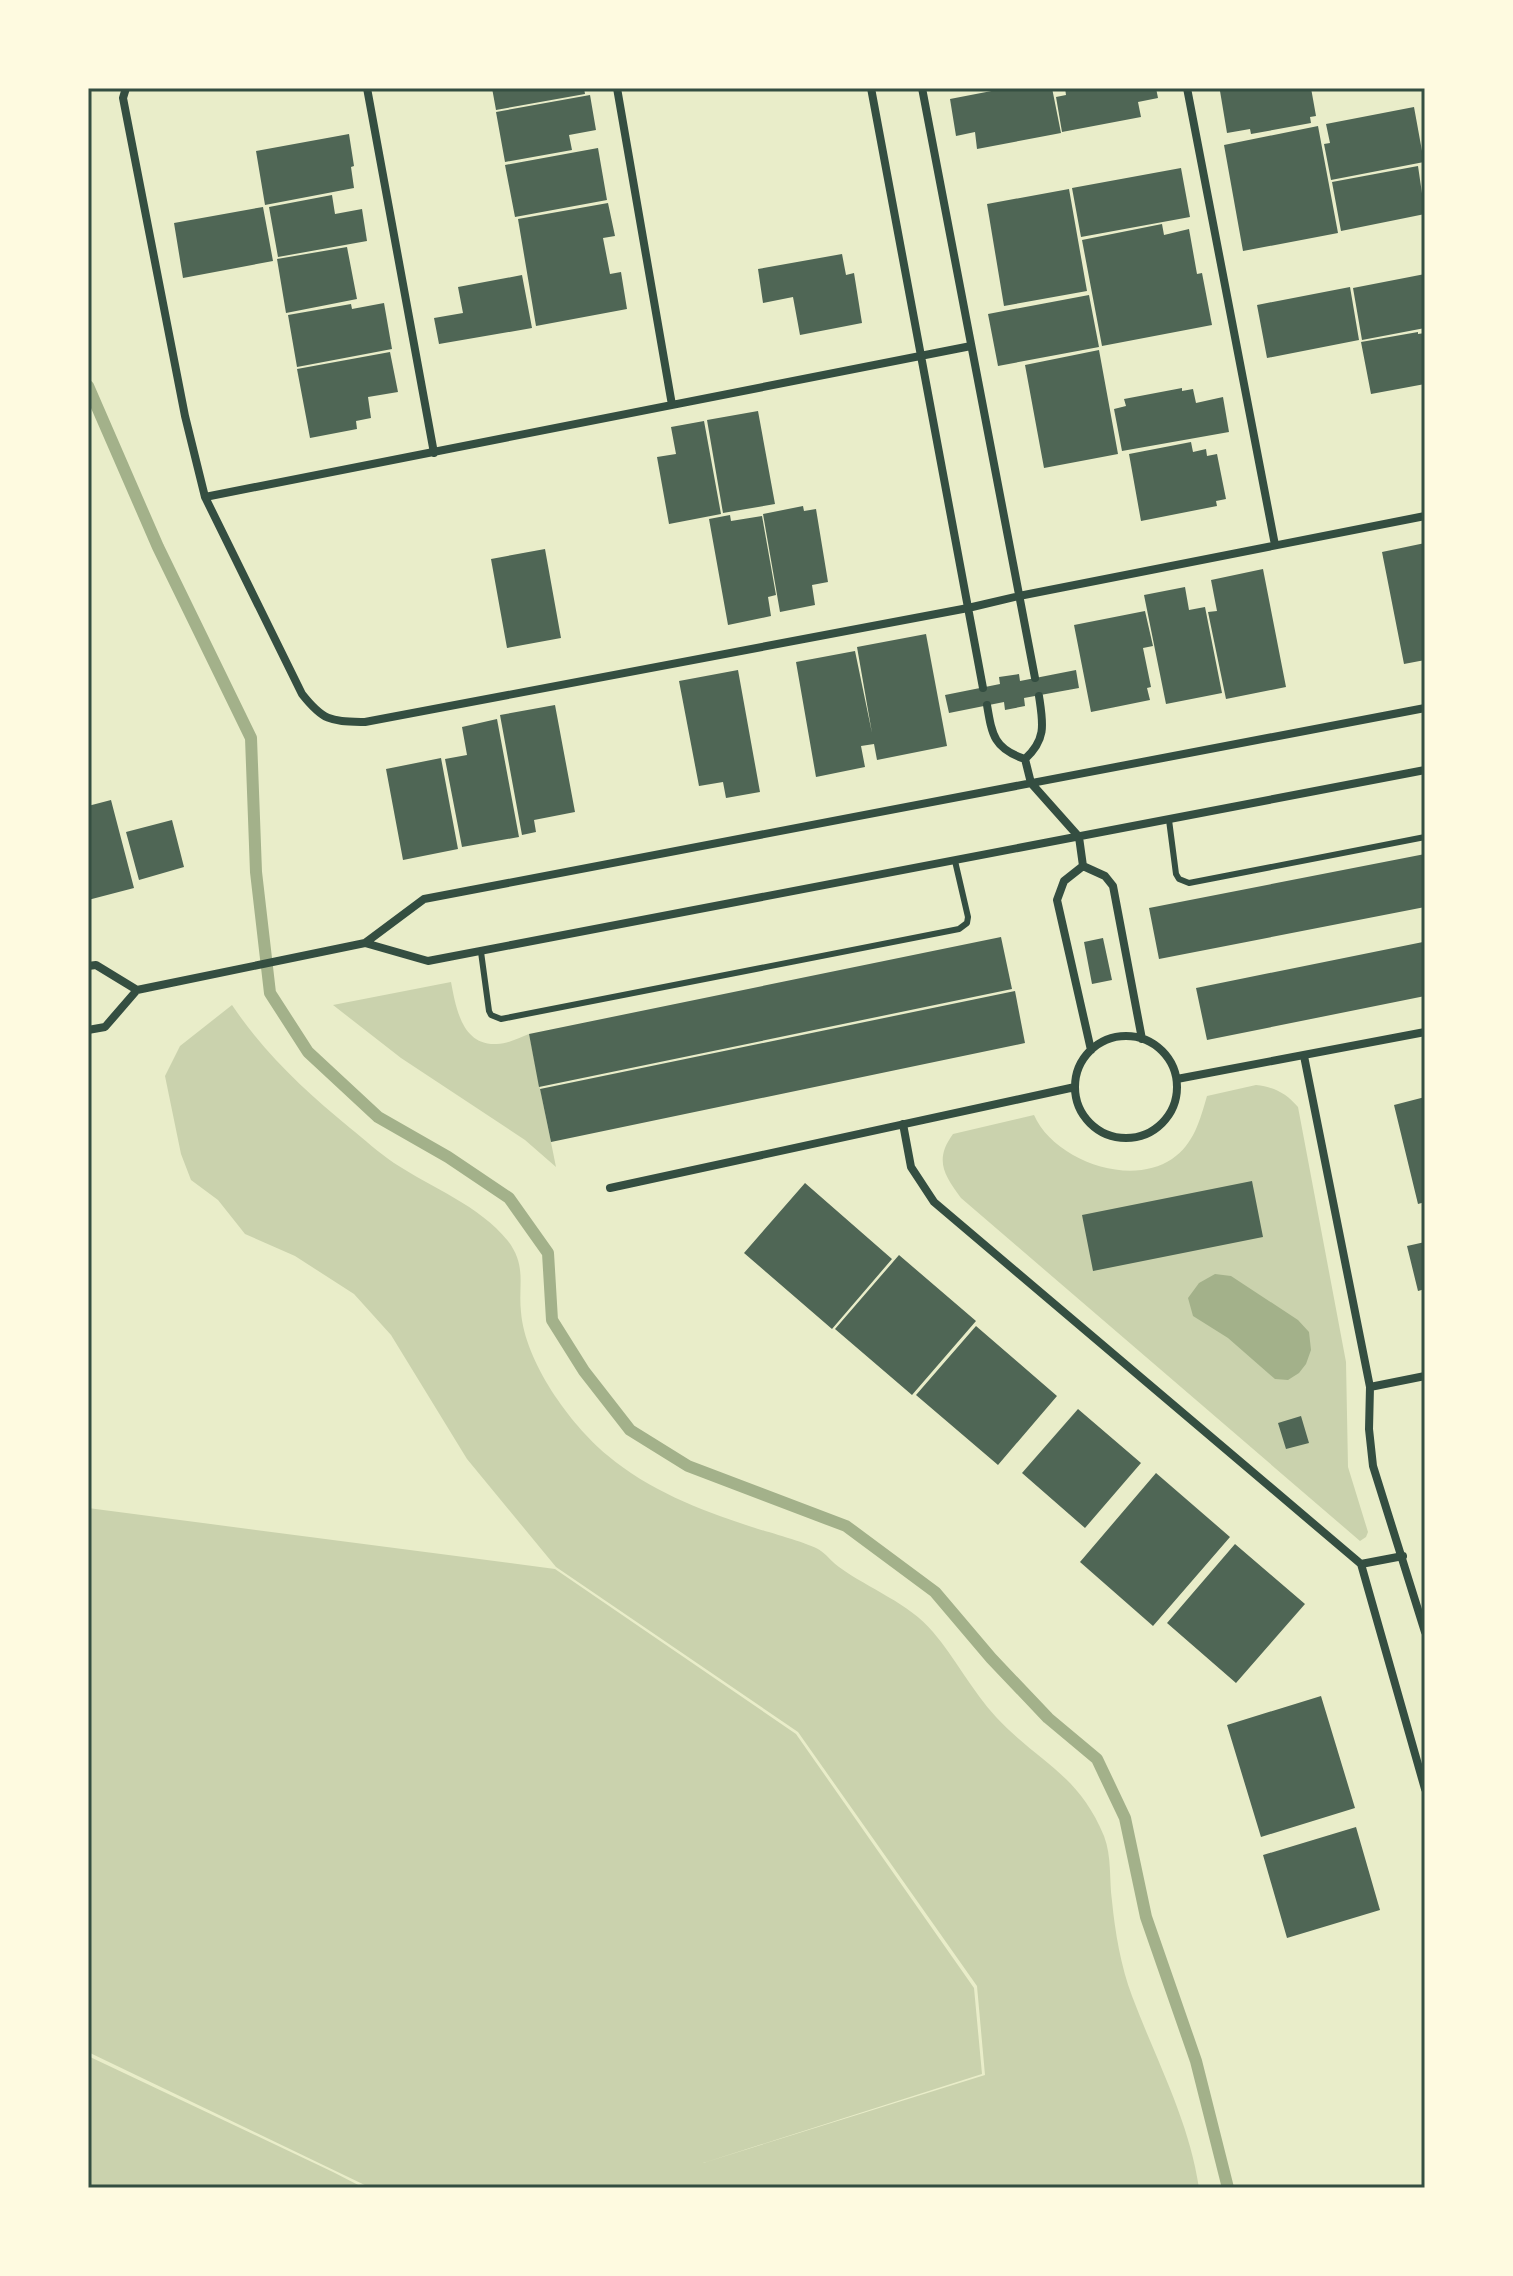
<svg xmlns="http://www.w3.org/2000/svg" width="1513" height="2276" font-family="'Alegreya Sans',sans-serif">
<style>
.green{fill:#cad2ad}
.water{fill:#a3b18a}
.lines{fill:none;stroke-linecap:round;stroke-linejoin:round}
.stream{stroke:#a3b18a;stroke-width:12}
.building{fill:#4f6655}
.service{stroke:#344e41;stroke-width:6}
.minor{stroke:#344e41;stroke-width:8}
.neatline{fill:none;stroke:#344e41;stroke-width:3}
</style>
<rect width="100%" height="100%" fill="#e9edc9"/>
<path class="green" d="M451,982C456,1008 462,1046 497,1044C507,1044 519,1038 529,1034L556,1167L525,1140L401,1058L333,1005Z
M232,1005C265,1054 304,1090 350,1128C364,1139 379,1153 394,1163C432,1188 479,1205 508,1241C527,1266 518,1285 521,1312C525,1362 570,1424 607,1455C650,1491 700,1510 752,1527C767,1532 812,1544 821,1551C828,1556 833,1563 839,1567C869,1589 909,1603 933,1632C956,1659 972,1691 996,1717C1038,1762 1078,1773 1104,1836C1112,1857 1109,1879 1112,1901C1115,1932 1121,1967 1132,1996C1156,2060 1189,2120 1199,2188H371L88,2052V1508L555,1569L796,1734L974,1988L982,2074L703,2163L985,2075L977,1986L798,1732L556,1567L467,1459L391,1335L354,1294L295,1256L245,1234L218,1200L191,1180L181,1154L165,1076L180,1046Z
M1256,1085C1274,1087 1286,1093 1298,1107L1346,1362L1348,1467L1368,1532L1366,1537L1360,1541L961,1198C944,1175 934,1160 953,1134L1034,1115C1053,1159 1129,1188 1172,1159C1194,1144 1200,1120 1207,1096Z
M88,2056L333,2172L364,2188H88Z"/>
<path class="water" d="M1215,1274L1231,1276L1298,1320L1309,1332L1311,1350L1306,1364L1299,1373L1288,1380L1275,1379L1228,1338L1193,1316L1188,1298L1199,1283Z"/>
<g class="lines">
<path class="stream" d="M88,386L158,547L251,738L256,872L270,993L308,1052L378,1117L448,1157L509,1198L548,1253L552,1320L584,1371L630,1430L688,1466L846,1526L935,1592L991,1658L1048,1718L1097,1759L1125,1818L1146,1917L1196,2061L1228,2188"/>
</g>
<path class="building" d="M492,88H584L585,94L496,110Z
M1007,88H1052L1061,133L977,149L975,132L956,136L950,99Z
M1065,88H1156L1158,98L1138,102L1141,117L1062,132L1056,97L1066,95Z
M1235,88H1311L1316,116L1310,117L1311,123L1251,134L1250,129L1227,133L1220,91Z
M590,95L596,130L569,135L572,150L505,162L496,112Z
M1414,107L1424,162L1331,180L1324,144L1330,143L1326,124Z
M1318,126L1338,233L1243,251L1224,145Z
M349,134L354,166L351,167L354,188L265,205L256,151Z
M598,148L607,200L515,217L505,165Z
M1418,166L1425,214L1341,231L1332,182Z
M1181,168L1190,217L1081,237L1072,188Z
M1069,189L1087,291L1004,306L987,204Z
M332,195L335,214L362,209L367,241L278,257L269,207Z
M608,203L615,236L603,238L610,274L621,272L627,309L536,326L518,219Z
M263,207L273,261L183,278L174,223Z
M1162,224L1164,235L1189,229L1197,274L1202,273L1212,325L1102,346L1082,240Z
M347,247L357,299L286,313L277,259Z
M842,254L846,275L854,273L862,323L800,335L793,297L763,303L758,269Z
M1425,274V328L1362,340L1353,288Z
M522,275L532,328L439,344L434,318L463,313L458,287Z
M1350,287L1359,340L1267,358L1257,305Z
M1089,295L1099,347L998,366L988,314Z
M384,303L392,349L297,367L288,315L351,304L352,309Z
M1418,332V334L1425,333V384L1371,394L1361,342Z
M1099,350L1118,454L1044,468L1025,365Z
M390,352L398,392L368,397L371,418L356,421L357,429L310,438L297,369Z
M1182,388V391L1193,389L1196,403L1223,397L1229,432L1122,451L1114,409L1126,406L1124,399Z
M758,411L775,504L723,513L707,420Z
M704,421L721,514L669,524L657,457L676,454L671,427Z
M1191,442L1193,452L1206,449L1207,456L1217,454L1226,499L1216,501L1217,506L1141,521L1129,454Z
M803,506L804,511L816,509L828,582L812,585L815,605L780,612L763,514Z
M730,515L731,521L762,516L776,595L768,597L771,616L728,625L709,519Z
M1425,543V660L1404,664L1382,552Z
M545,549L561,638L507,648L491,559Z
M1263,569L1286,687L1226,699L1208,612L1217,611L1211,580Z
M1185,587L1189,610L1205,607L1222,693L1166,704L1144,595Z
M1145,611L1153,646L1143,648L1151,687L1147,688L1150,700L1091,712L1074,625Z
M926,634L947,746L877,760L874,744L861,746L865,767L816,777L796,662L855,651L872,733L857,647Z
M738,670L760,792L726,798L723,782L699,786L679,681Z
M1076,670L1079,688L1024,698L1025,706L1005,710L1004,702L949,713L945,695L1000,684L999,677L1019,674L1020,681Z
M555,705L575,812L534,820L536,832L522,835L500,715Z
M497,719L519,837L462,847L445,759L467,755L462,727Z
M441,758L458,849L403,860L386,769Z
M111,800L134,888L88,900V806Z
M172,820L184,867L139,880L126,832Z
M1425,854V907L1159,959L1149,908Z
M1001,937L1012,989L539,1087L529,1034Z
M1103,938L1112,980L1092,984L1084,942Z
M1423,942L1425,996L1207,1040L1196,988Z
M1015,991L1025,1043L551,1142L540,1089Z
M1425,1097V1202L1418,1204L1394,1105Z
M1252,1181L1263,1237L1093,1271L1082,1215Z
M805,1183L892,1259L832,1329L744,1253Z
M1425,1242V1289L1418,1291L1407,1246Z
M899,1255L976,1321L912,1395L835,1329Z
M976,1326L1057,1396L998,1465L916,1395Z
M1078,1409L1141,1463L1085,1528L1022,1473Z
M1301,1416L1309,1443L1286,1449L1278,1423Z
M1156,1473L1230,1537L1153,1626L1080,1562Z
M1235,1544L1305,1604L1236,1683L1167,1623Z
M1321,1696L1355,1808L1261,1837L1227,1725Z
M1356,1827L1380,1910L1287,1938L1263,1855Z"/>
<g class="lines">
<path class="service" d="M1169,820L1176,874L1179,879L1189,883L1425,837
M481,952L489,1011L491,1015L501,1019L959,929L967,923L968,917L955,861"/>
<path class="minor" d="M126,88L123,98L185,416L205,497L302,694C324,722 331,721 365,722L968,608L1019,596L1425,516
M367,88L434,453
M617,88L672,405
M871,88L983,688
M922,88L1035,678
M1187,88L1275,545
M205,497L971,346
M987,705C992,735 994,749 1025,759
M1025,759L1031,783L1079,837L1083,866
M1025,759C1047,739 1043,723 1039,696
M1083,866L1064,881L1057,900L1091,1050
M1083,866L1105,876L1113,886L1142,1039
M365,943L428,961L1425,770
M88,966L96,965L137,990
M88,1030L105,1027L137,990L365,943L424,899L1425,708
M1075 1087a51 51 0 1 1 102 0a51 51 0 1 1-102 0Z
M1304,1056L1370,1387L1369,1429L1373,1466L1425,1632
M1177,1079L1425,1032
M903,1124L911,1167L934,1202L1361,1564L1425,1789
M610,1188L1075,1087
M1370,1387L1425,1376
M1361,1564L1403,1556"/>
</g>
<rect width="1513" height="2276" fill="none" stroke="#fefae0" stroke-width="180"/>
<rect x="90" y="90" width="1333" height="2096" class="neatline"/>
</svg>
